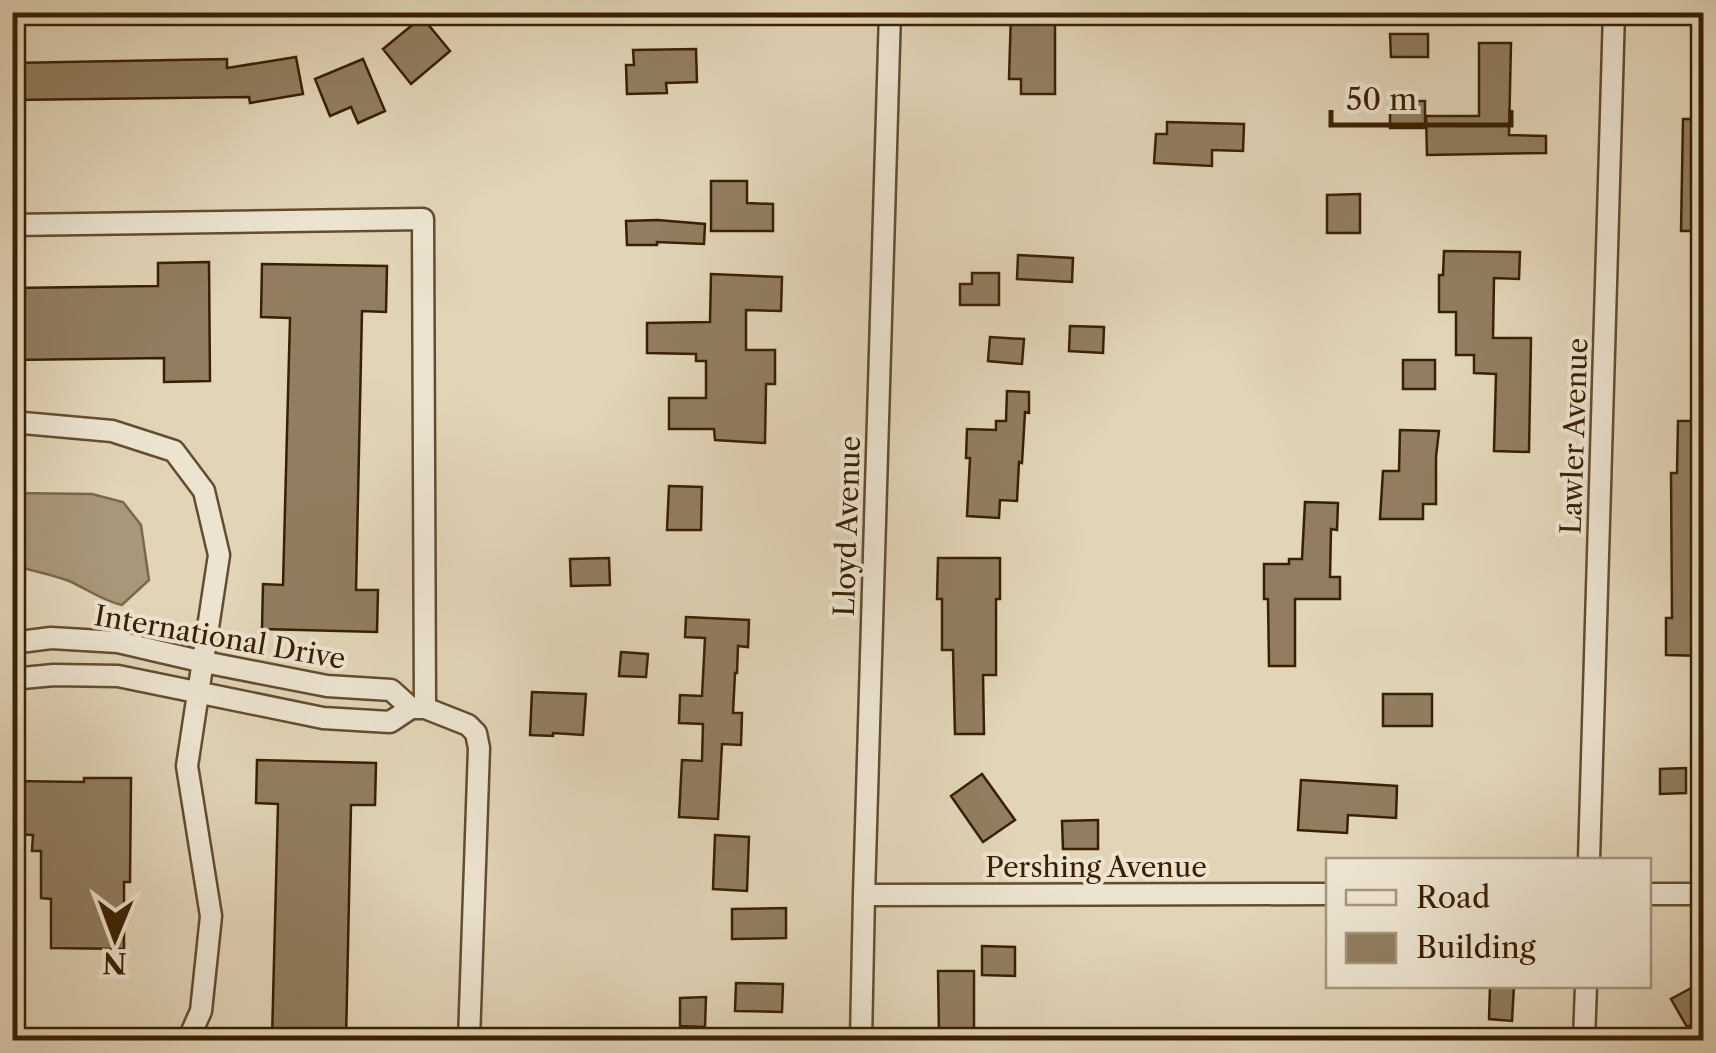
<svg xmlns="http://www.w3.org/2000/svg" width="1716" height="1053" font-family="'Libre Caslon Text',serif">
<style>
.water{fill:#a89779;stroke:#7c6749;stroke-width:2.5}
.building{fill:#917e60;stroke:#3a2001;stroke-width:2.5}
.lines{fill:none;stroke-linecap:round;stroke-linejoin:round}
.street-casing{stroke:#644d2e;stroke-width:25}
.street{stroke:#ece3d0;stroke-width:20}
.labels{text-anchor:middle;stroke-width:8;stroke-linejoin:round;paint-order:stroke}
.street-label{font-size:28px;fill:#3a2001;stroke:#ece3d0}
</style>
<rect width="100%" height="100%" fill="#e1d4b7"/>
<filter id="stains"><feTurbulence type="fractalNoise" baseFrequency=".002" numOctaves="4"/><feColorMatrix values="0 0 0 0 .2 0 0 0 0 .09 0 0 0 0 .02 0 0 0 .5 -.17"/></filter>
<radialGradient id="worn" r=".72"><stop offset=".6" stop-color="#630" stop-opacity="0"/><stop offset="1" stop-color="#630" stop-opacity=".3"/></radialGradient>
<path class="water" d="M13,493L92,494L123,502L141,525L149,580L122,605C103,601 87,589 69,581C51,574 31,571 13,565Z"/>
<path class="building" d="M1011,12H1055V94H1021V79H1009Z
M422,17L450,51L411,84L383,49Z
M1390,34H1428V57H1391Z
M1479,43H1511L1509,135L1546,136V153L1427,155L1426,116H1479Z
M696,49L697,82L666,83L667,93L627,94L626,65H634L633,50Z
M296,57L303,94L250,103L249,97L12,100V63L227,59V68Z
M363,59L385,111L358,123L351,107L330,116L315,79Z
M1390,101H1425V128H1390Z
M1683,119H1704V231H1681Z
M1167,122L1244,124L1243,151L1212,150V166L1154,163L1156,134H1167Z
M711,181H747V203L773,204V231H711Z
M1360,194V233H1327V195Z
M657,220L705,224L704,244L657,242V245H627L626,221Z
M1444,251L1520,252L1519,279L1494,278L1493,338H1531L1529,452L1494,451L1496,374L1474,373V355H1456V312H1439V275H1443Z
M1018,255L1073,258L1072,282L1017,279Z
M209,262L210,381L164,382V358L12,360V288L158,286V263Z
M262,264L387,266L386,312L362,311L356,590H378L377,632L262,629L263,584L283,585L290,318L261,317Z
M972,273H999V305H960V284H972Z
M711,274L782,277L781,311L746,310V350H775V384H766L765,443L715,440L714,429H669V398H706V361H696V354L647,353V323L710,322Z
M1070,326L1104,327L1103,353L1069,351Z
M990,337L1024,339L1022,364L988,361Z
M1403,360H1435V389H1403Z
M1007,391L1029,392V413L1025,412L1022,463L1019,462L1017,501L1000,500L999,518L967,516L970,458H966L967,429L996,430V421H1006Z
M1678,421H1704L1702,594H1698V636H1704V656L1666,655V618H1672L1671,473H1677Z
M1400,430L1439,431L1436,457V504H1423V519H1380L1383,471H1399Z
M669,486L702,487L701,530H667Z
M1305,502L1338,503L1337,530L1331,529L1330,577H1340V599H1295V666H1269L1268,599H1264V564H1289V559H1302Z
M609,558L610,585L571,586L570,559Z
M938,558H1000V599H996V675H983L984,734H955L953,650H942V599H937Z
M686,617L749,620L748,647L738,646L737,673H735L733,713H742L741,745L722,744L718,819L679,817L682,760L702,761L703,724L679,723L680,695L702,696L705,638L685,637Z
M621,652L648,654L646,677L619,676Z
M532,692L586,694L583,735L553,733V736L530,735Z
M1383,694H1432V726H1383Z
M257,760L376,763L375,805H351L346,1040H272L278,804L256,803Z
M1686,768V793L1660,794V769Z
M982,774L1015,820L983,842L951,796Z
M84,778H131L130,882H124V949L51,948V899L41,898V851H32L33,835L12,834V781L84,782Z
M1301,780L1397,786L1396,818L1348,815L1347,833L1298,830Z
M1098,820V849H1063L1062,821Z
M715,835L749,837L747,891L713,889Z
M786,908V938L732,939V909Z
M982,946L1015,947V976L982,975Z
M938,971H974V1034H939Z
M1704,981V1017L1687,1027L1671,999Z
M736,983L783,984L782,1012L735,1011Z
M1490,986H1514L1512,1021L1489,1019Z
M706,997L705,1027L680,1026V998Z"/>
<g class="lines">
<defs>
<path id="street" d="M12,225L423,219L425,708
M12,422L112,431L174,451L204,491L219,555L187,766L211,916L201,1011L188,1040
M12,643L51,638L118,642L204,662L327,686L391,690L411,708
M12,679L54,675L118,676L323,718L390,722L411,708H425L468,725L476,733L479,748L469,1040
M1589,860L1614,12
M1648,894H1704
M864,895L1328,894
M861,1040L864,895L890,12
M1584,1040L1586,986"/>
</defs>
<use href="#street" class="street-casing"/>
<use href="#street" class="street"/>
</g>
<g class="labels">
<g class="street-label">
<text transform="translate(1574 436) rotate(-88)" y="10">Lawler Avenue</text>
<text transform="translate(847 526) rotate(-88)" y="10">Lloyd Avenue</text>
<text transform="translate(220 637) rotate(10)" y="10">International Drive</text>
<text x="1096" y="877">Pershing Avenue</text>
</g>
</g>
<rect width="1716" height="1053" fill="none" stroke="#e1d4b7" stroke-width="50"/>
<rect x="15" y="15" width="1686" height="1023" fill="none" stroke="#3a2001" stroke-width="5"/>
<rect x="25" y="25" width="1666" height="1003" fill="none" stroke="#3a2001" stroke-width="2.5"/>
<rect x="1326" y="858" width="325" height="130" fill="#ece3d0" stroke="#a5957d" stroke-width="2.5"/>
<rect x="1346" y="890" width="50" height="15" fill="#ece3d0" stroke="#a5957d" stroke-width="2.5"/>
<text x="1416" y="908" font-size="30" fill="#3a2001">Road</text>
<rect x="1346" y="933" width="50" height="30" fill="#917e60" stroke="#a5957d" stroke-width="2.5"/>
<text x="1416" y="958" font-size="30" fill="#3a2001">Building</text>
<g transform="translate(115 938) rotate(181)" stroke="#ece3d0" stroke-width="8" paint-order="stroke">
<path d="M0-8L18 38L0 25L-18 38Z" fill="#3a2001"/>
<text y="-15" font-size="28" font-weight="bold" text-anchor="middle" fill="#3a2001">N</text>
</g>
<path d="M1331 110v15h180v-15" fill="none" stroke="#3a2001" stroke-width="5"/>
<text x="1346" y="110" font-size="30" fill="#3a2001" stroke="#ece3d0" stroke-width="8" paint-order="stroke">50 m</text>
<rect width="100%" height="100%" filter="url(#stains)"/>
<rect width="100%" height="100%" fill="url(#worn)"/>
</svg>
